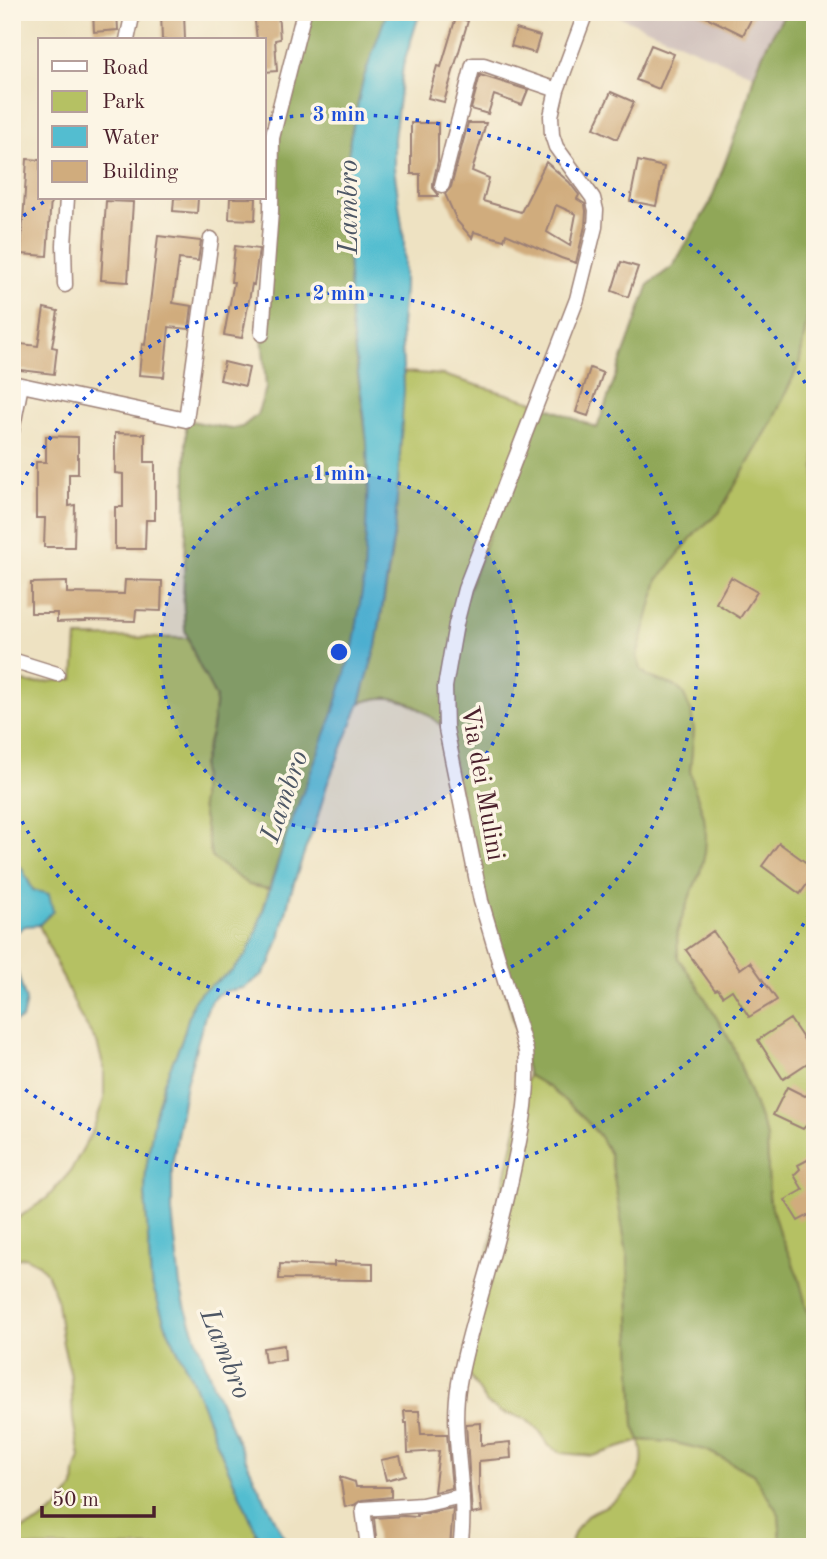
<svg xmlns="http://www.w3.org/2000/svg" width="827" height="1559" font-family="'Old Standard TT',serif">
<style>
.industrial{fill:#cfc0bb}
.green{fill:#b5c163;stroke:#807047;stroke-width:2}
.forest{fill:#90a759;stroke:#6d6342;stroke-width:2}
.water{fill:#53bdd0;stroke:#4e6e7e;stroke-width:2}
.building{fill:#d0ac7d;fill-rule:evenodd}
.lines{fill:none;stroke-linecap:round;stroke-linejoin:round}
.street-casing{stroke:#9c8076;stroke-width:17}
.street{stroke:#fff;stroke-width:14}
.ring{fill:none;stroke:#1d4ed8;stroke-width:3.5;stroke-dasharray:3.5 7}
.labels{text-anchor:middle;stroke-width:7;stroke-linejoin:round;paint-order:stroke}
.street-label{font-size:26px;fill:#4a1f2b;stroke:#fcf5e5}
.water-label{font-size:28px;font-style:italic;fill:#4d5665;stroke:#fcf5e5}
.centre{fill:#1d4ed8;stroke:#fcf5e5;stroke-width:3.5}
.ring-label{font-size:21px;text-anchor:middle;font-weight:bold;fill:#1d4ed8;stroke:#fcf5e5;stroke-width:7;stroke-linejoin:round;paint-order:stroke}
</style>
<rect width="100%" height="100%" fill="#fcf5e5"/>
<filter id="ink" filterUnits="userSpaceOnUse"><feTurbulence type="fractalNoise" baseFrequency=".0143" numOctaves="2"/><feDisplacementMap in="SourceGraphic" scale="14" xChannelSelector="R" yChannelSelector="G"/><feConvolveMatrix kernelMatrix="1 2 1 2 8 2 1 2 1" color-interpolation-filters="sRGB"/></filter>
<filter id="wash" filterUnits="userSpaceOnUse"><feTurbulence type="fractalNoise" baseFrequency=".00686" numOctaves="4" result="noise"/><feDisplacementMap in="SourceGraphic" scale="28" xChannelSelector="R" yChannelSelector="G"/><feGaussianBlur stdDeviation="1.57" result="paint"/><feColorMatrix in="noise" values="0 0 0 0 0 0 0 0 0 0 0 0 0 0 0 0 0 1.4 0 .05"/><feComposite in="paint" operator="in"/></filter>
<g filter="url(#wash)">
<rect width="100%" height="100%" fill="#eee2c2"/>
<path class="industrial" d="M609,12H786L768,42L754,75Z"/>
<path class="green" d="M815,290V1446L809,1434L808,1390L812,1351L769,1199L767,1138L732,1044L696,983L678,958L677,933L691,893L700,873L704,817L694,787L690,771L694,730L683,693L675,686L649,677L641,670L637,656L658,580L696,532L719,513L799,365L808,314L813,303L812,293Z
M404,372L443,375L537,403L446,729C427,714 407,696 382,698C375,698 367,701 360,703L376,646L390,563L395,527L400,457Z
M77,637L188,638L197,661L216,698L212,729L202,766L201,806L212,858L249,885L269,889L256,933L246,955L232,971L193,1002L182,1040L164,1082L155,1114L146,1170L145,1193L151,1281L166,1326L191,1377L223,1457L256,1531L255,1547H12V1533L38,1523L60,1506L74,1487L75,1472L80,1457L73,1420L71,1377L63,1344L56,1296L46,1273L39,1264L25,1257L12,1260V1221L15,1220L47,1198L70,1172L92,1132L104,1099V1068L97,1043L80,1016L39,925L53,911L33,890L21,867L12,865V678C32,689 53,679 74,679Z
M528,1075L550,1088L580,1114L599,1135L610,1154L628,1259L634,1425L640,1440L671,1442L706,1450L753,1474L779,1514L781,1542L786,1547H570C572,1536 577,1526 585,1518C590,1512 597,1510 604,1507C618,1500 636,1484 641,1468C644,1460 642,1449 640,1441L593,1456L561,1453L548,1445L540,1431L524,1418L501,1412L487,1403L463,1366Z"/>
<path class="forest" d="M304,12H387L363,80L350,139L346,195L351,324L367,443V515L364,579L361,600L354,643L342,687L323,743L286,837L269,889L249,885L212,858L201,806L202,766L212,729L216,698L197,661L185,630L183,596L186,533V420L231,429L242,427L257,415L266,388L262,334L272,138Z
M786,12H815V290L812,293L813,303L808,314L799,365L772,422L719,513L696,532L658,580L637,656L641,670L649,677L675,686L683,693L691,711L694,730L690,771L694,787L704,817L706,836L705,853L700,873L691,893L677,932L678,958L696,983L732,1044L767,1138L769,1199L778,1229L799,1278L810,1321L812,1351L808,1390L809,1434L815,1446V1547H786L781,1542L779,1514L753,1474L706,1450L671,1442L640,1440L634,1426L628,1259L610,1154L599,1135L580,1114L550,1088L528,1075L502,976L446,729L456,624L537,403L597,428L649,284L673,266L710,203L746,106L754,75L768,42Z"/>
<path class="water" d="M387,12H420L403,66L394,138V168L404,240V289L401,325L404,390L395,527L376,646L360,703L327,785L316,823L305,850L290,895L281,934L270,964L262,975L243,988L226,991L216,995L211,1001L206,1012L186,1083L172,1165V1212L180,1286L186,1309L213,1385L227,1418L256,1482L289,1547H263L223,1457L191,1377L166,1326L151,1281L145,1193L146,1170L155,1114L164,1082L182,1040L193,1002L201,992L232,971L246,955L256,933L286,837L334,711L354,643L364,579L368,482L367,443L364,413L351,324L346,195L350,139L363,80Z
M12,865L21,867L33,890L49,894L53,911L39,925L25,926L14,934L12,945Z
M12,955L26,1001L22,1019L12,1023Z"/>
<g id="blocks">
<path class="building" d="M93,12H117L118,30L94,32Z
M161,12H184L185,40H162Z
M254,12H278L280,39L275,40L277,71L264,72V40H257Z
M696,12H755L743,35Z
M456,17L468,21L444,102L428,98L437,66L441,67Z
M516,29L540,36L535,53L511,46Z
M651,45L674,54L659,89L636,80Z
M480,75L528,90L522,105L494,95L488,114L471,109Z
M611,92L634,102L617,139L594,128Z
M411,123H438V161L433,183V188L438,194V196H420V174H411Z
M468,123H486L472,171L489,178L483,201L521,212L546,162L569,182L579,195L577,199L585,204L586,211L585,226L576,263L561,258L506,234L504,240L474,232L472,238L457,221L445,194L451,187ZM556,205L576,214L570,246L547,232Z
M27,159L40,160V198H51L47,256L21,254Z
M638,161L664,167L656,206L630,201Z
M174,198H198L197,213L173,211Z
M230,198H256L255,220L229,219Z
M106,201L133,202L128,282L101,280Z
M158,236L201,241L198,261L179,259L173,303L192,306L189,329L169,327L164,377L139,375L142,344L145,345Z
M235,246L259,249L254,285L252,284L242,338L224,335L234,282H231Z
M621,262L638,267L628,297L612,291Z
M44,308L58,311L52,347L57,348L54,374L12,369V343L38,346Z
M224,362L249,368L245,386L220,380Z
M590,368L603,373L588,416L576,412Z
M115,433L145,434V462H155V520H146L145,549H115V507H123V474L115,473Z
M46,436L78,437V474H69V506L75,505L74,547H44L45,518H36V462H46Z
M731,577L757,592L740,618L716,603Z
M125,580L162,581L161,611L136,610L135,621L86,620V621L57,622V613H31V583L67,582V593L124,594Z
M779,843L815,869V873L800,894L762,866Z
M713,931L740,969L750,962L777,1000L749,1017L732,990L723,996L718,989L715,990L686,950Z
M790,1019L815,1056V1058L783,1079L758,1040Z
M787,1087L805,1096L815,1090V1116L803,1129L773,1115Z
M815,1156V1212L798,1221L785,1200L803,1190L794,1175L800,1169L798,1165Z
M334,1262L373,1263V1280L279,1279L280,1264L334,1266Z
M284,1345L285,1360L265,1362L263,1348Z
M404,1411H419L421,1434H447L452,1488L434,1492L439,1451L408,1453L407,1423H405Z
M481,1423V1445L510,1442L511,1458L479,1461V1490L482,1512L472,1514L466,1424Z
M400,1456L405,1475L386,1480L381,1460Z
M340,1477L355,1482L356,1487H391V1497L362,1500L354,1505L345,1507Z
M453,1508L450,1547H377L374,1518L404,1516L417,1517V1515Z"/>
</g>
</g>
<g filter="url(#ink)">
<use href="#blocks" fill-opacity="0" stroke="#9c8076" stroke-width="2"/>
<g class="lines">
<defs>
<path id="street" d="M127,40L133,12
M442,185L473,65H484L557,90
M65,285L64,245L67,198
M262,334L271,211L272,138L304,12
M12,383L186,420L211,239
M12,431L21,385
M12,660L57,674
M368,1547L363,1509L422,1505L462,1496
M460,1547C469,1492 449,1437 459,1383C464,1353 473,1324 481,1295C494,1251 506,1206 515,1161C523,1123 530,1090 526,1051L481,901L446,729L445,687L456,624L465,589L577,299L595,227L596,210L593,198L556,147L552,135L551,116L557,90L586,12"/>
</defs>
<use href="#street" class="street-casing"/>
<use href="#street" class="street"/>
</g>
</g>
<circle cx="339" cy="652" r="179" fill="#1d4ed8" fill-opacity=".12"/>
<g class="ring">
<circle cx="339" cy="652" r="179"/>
<path d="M12 503A359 359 0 1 1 12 801"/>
<path d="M814 905A538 538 0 0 1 15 1082M15 222A538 538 0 0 1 50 198M269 119A538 538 0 0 1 814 399"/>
</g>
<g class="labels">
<g class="street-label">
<text transform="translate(484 783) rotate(80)" y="9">Via dei Mulini</text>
</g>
<g class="water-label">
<text transform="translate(347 207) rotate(-90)" y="10">Lambro</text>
<text transform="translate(283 796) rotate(-71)" y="10">Lambro</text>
<text transform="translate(227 1353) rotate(68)" y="10">Lambro</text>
</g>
</g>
<circle cx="339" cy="652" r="10" class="centre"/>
<g class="ring-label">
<text x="339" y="121">3 min</text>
<text x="339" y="300">2 min</text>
<text x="339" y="480">1 min</text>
</g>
<rect width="827" height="1559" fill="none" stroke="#fcf5e5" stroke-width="42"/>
<rect x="38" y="38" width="228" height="161" fill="#fcf5e5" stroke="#b59f9b" stroke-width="2"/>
<rect x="52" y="61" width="35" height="10" fill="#ffffff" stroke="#b59f9b" stroke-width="2"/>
<text x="102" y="74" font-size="21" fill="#4a1f2b">Road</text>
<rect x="52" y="91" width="35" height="21" fill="#b5c163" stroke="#b59f9b" stroke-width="2"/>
<text x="102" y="108" font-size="21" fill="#4a1f2b">Park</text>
<rect x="52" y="126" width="35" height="21" fill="#53bdd0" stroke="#b59f9b" stroke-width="2"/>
<text x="102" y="144" font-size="21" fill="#4a1f2b">Water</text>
<rect x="52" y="161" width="35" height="21" fill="#d0ac7d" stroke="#b59f9b" stroke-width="2"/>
<text x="102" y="178" font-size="21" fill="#4a1f2b">Building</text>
<path d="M42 1506v10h112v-10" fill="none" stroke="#4a1f2b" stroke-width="3.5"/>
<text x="52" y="1506" font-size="21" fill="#4a1f2b" stroke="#fcf5e5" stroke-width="5" paint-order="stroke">50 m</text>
</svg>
